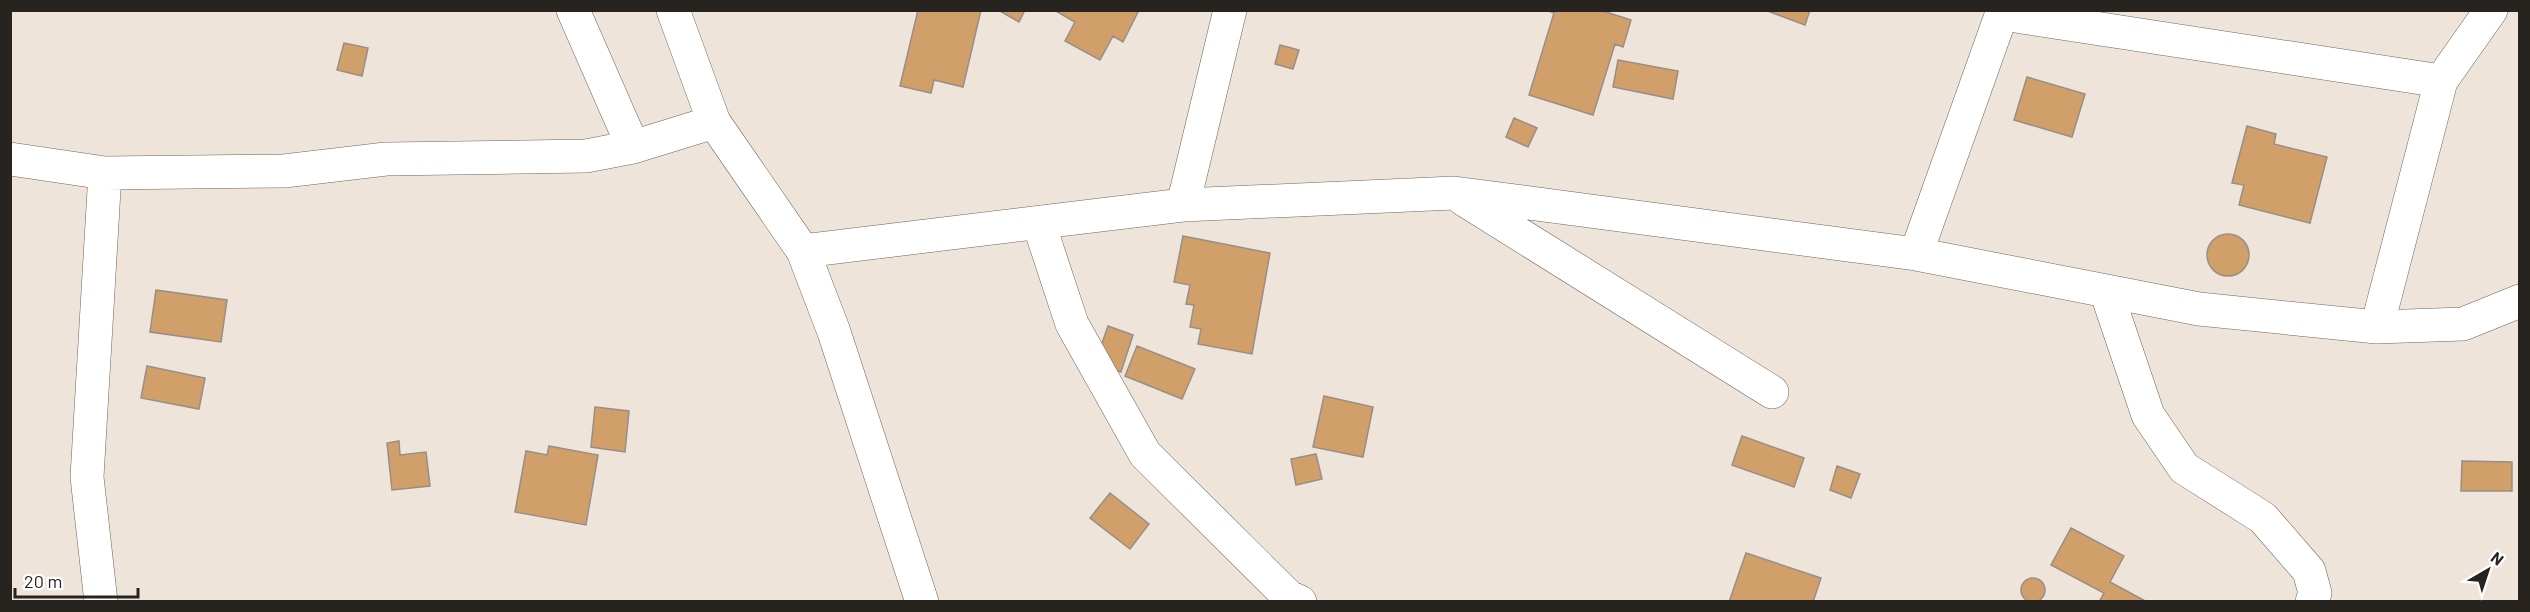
<svg xmlns="http://www.w3.org/2000/svg" width="2530" height="612" font-family="Barlow,sans-serif">
<style>
.building{fill:#d1a06a;stroke:#988e85;stroke-width:1.5}
.lines{fill:none;stroke-linecap:round;stroke-linejoin:round}
.minor-casing{stroke:#6e655c;stroke-width:34}
.minor{stroke:#fff;stroke-width:33}
</style>
<rect width="100%" height="100%" fill="#efe4d9"/>
<path class="building" d="M918,10H981L963,87L934,80L931,93L900,86Z
M998,10H1025L1019,22Z
M1054,10H1139L1123,42L1113,36L1100,60L1065,41L1075,22Z
M1546,10H1600L1631,20L1623,47L1615,44L1593,115L1529,95L1554,13Z
M1765,10H1810L1805,25Z
M344,43L368,48L362,76L337,70Z
M1280,45L1299,50L1293,69L1275,64Z
M1618,60L1678,71L1673,99L1613,87Z
M2027,77L2085,94L2072,137L2014,120Z
M1514,118L1537,128L1528,147L1506,137Z
M2247,126L2276,134L2274,144L2327,157L2310,223L2239,205L2244,185L2232,183Z
M2207 255a21 21 0 1 1 42 0a21 21 0 1 1-42 0Z
M1183,236L1270,253L1252,354L1198,344L1201,329L1190,327L1194,305L1186,304L1190,285L1174,282Z
M156,290L227,300L221,342L150,332Z
M1108,326L1133,335L1121,372L1095,363Z
M1137,346L1195,369L1182,399L1125,376Z
M147,366L205,378L199,409L141,398Z
M1324,396L1373,407L1363,457L1313,447Z
M595,407L629,411L625,452L591,447Z
M1742,436L1804,458L1794,487L1732,465Z
M399,441L400,455L426,452L430,486L392,490L387,443Z
M549,446L598,455L586,525L515,512L526,451L547,455Z
M1316,454L1322,479L1296,485L1291,459Z
M2462,461L2512,462V491H2461Z
M1837,466L1860,474L1851,498L1830,490Z
M1110,493L1149,524L1130,549L1090,518Z
M2071,528L2124,556L2110,582L2147,602H2099L2104,593L2051,565Z
M1746,553L1821,578L1813,602H1729Z
M2021 590a12 12 0 1 1 24 0a12 12 0 1 1-24 0Z"/>
<g class="lines">
<defs>
<path id="minor" d="M573,10L633,147
M673,10L714,122L803,251L834,332L922,602
M2003,14L2441,81
M10,159L105,173L284,171L386,159L586,156L633,147L714,122
M1463,199L1772,392
M1183,205L1230,10
M1039,224L1072,324L1145,454L1289,597L1300,602
M803,251L1183,205L1454,193L1916,254L2199,309L2377,327L2463,324L2520,301
M1916,254L2003,10
M2106,291L2148,415L2184,468L2263,518L2309,571L2315,593L2312,602
M2377,327L2441,81L2491,10
M101,602L87,477L105,173"/>
</defs>
<use href="#minor" class="minor-casing"/>
<use href="#minor" class="minor"/>
</g>
<rect width="2530" height="612" fill="none" stroke="#272420" stroke-width="24"/>
<g transform="translate(2488 570) rotate(39)" stroke="#ffffff" stroke-width="4.5" paint-order="stroke">
<path d="M0-4.5L10 22L0 15L-10 22Z" fill="#272420"/>
<text y="-9" font-size="16" font-weight="bold" text-anchor="middle" fill="#272420">N</text>
</g>
<path d="M15 588v9h123v-9" fill="none" stroke="#272420" stroke-width="3"/>
<text x="24" y="588" font-size="18" fill="#272420" stroke="#ffffff" stroke-width="4.5" paint-order="stroke">20 m</text>
</svg>
